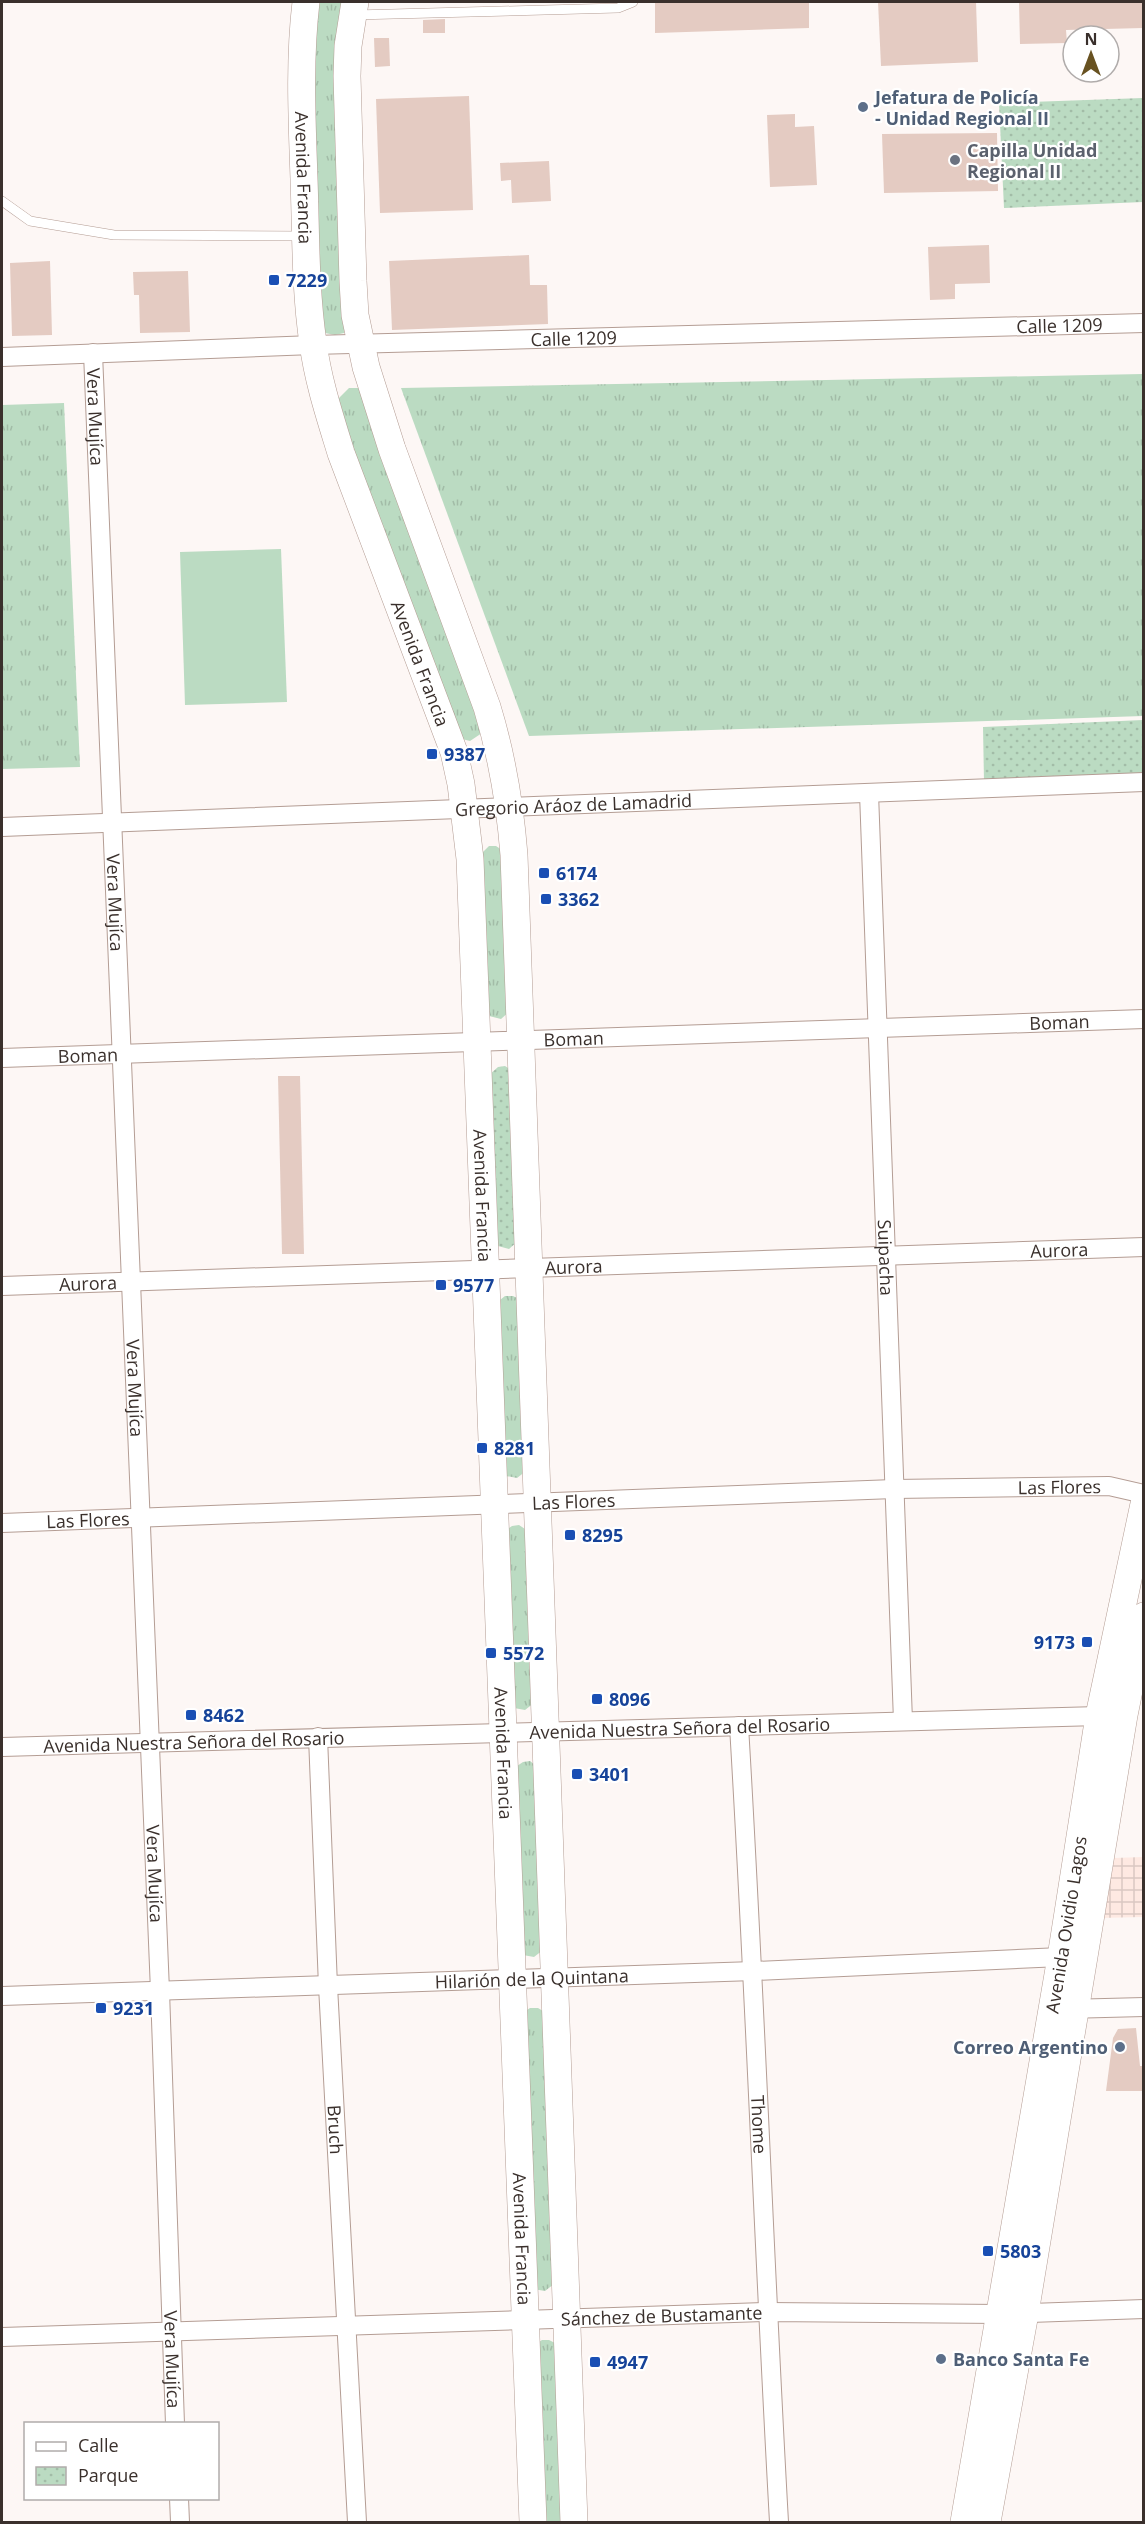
<svg xmlns="http://www.w3.org/2000/svg" width="1145" height="2524" font-family="'Open Sans',sans-serif">
	<style>
		.industrial { fill: url(#industrial-grid) }
		.grass { fill: url(#grass-tufts) }
		.park { fill: url(#park-dots) }
		.pitch { fill: #bbdbc2 }
		.building { fill: #e4cbc2 }
		.lines { fill: none; stroke-linecap: round; stroke-linejoin: round }
		.lane-casing { stroke: #b49d94; stroke-width: 10 }
		.street-casing { stroke: #b49d94; stroke-width: 20 }
		.secondary-casing { stroke: #b49d94; stroke-width: 28 }
		.lane { stroke: #fff; stroke-width: 9 }
		.street { stroke: #fff; stroke-width: 18 }
		.secondary { stroke: #fff; stroke-width: 27 }
		.service-dot { fill: #5c6f8a; stroke: #fff; stroke-width: 2 }
		.worship-dot { fill: #6b7280; stroke: #fff; stroke-width: 2 }
		.transit-dot { fill: #1a4fb4; stroke: #fff; stroke-width: 2 }
		.labels { text-anchor: middle; dominant-baseline: central; stroke-width: 4.5; stroke-linejoin: round; paint-order: stroke }
		.service-label { font-size: 18px; font-weight: bold; fill: #4e5e75; stroke: #fff; text-anchor: start }
		.worship-label { font-size: 18px; font-weight: bold; fill: #5b616d; stroke: #fff; text-anchor: start }
		.street-label { font-size: 18px; fill: #3a302c; stroke: #fff }
		.transit-label { font-size: 18px; font-weight: bold; fill: #164399; stroke: #fff; text-anchor: start }
	</style>
	<defs>
		<pattern id="industrial-grid" width="8" height="8" patternUnits="userSpaceOnUse" patternTransform="scale(1.5)"><rect width="8" height="8" fill="#fee9e2"/><path d="M0 4h8M4 0v8" fill="none" stroke="#dac8c2"/></pattern>
		<pattern id="grass-tufts" width="24" height="20" patternUnits="userSpaceOnUse" patternTransform="scale(1.5)"><rect width="24" height="20" fill="#bbdbc2"/><path d="M3 7l-1-3M5 7V3M7 7l1-3M15 17l-1-3M17 17v-4M19 17l1-3" fill="none" stroke="#a2bca7"/></pattern>
		<pattern id="park-dots" width="8" height="8" patternUnits="userSpaceOnUse" patternTransform="scale(1.5)"><rect width="8" height="8" fill="#bbdbc2"/><path d="M2 2h.1M6 6h.1" fill="none" stroke="#a2bca7" stroke-width="1.8" stroke-linecap="round"/></pattern>
	</defs>
	<rect width="100%" height="100%" fill="#fdf7f5"/>
	<path class="industrial" d="M1143 1857V1917L1099 1918 1114 1858Z"/>
	<g class="grass">
		<path d="M317 2H345L349 326 344 333 335 335 325 333 320 324 312 105Z"/>
		<path d="M1143 374V716L529 736 401 388Z"/>
		<path d="M349 388H358L364 396 482 733 470 741 462 739 355 464 338 399Z"/>
		<path d="M64 403 80 767 2 769V405Z"/>
		<path d="M489 846H496L502 850 510 1011 501 1019 489 1016 486 1011 479 856Z"/>
		<path d="M505 1296H513L519 1299 526 1471 517 1478 506 1476 500 1300Z"/>
		<path d="M519 1525 525 1529 534 1703 525 1710 514 1708 506 1530 512 1526Z"/>
		<path d="M530 1761 535 1765 543 1950 534 1957 523 1955 517 1766 523 1762Z"/>
		<path d="M530 2008H538L543 2011 554 2284 545 2291 533 2289 524 2012Z"/>
		<path d="M542 2340H549L555 2343 566 2522H539L536 2344Z"/>
	</g>
	<g class="park">
		<path d="M1143 98V202L1004 208 999 103Z"/>
		<path d="M1143 720V776L984 781 983 727Z"/>
		<path d="M505 1066 511 1070 518 1241 509 1249 498 1246 495 1241 488 1076 498 1067Z"/>
	</g>
	<path class="pitch" d="M281 549 287 702 185 705 180 552Z"/>
	<g class="building">
		<path d="M655 2H809V28L655 33Z"/>
		<path d="M878 2H976L978 62 881 66Z"/>
		<path d="M1019 2H1143V28L1066 30 1067 43 1020 44Z"/>
		<path d="M445 19V33H423V20Z"/>
		<path d="M374 38H389L390 66 375 67Z"/>
		<path d="M469 96 473 210 380 213 376 99Z"/>
		<path d="M795 114V127L814 126 817 185 770 187 767 115Z"/>
		<path d="M997 133 998 191 884 193 882 134Z"/>
		<path d="M549 161 551 201 512 203 511 180 501 181 500 163Z"/>
		<path d="M989 245 990 283 955 284V299L930 300 928 247Z"/>
		<path d="M529 255 530 285H547L548 324 392 330 389 261Z"/>
		<path d="M50 261 52 335 12 336 10 263Z"/>
		<path d="M188 271 190 332 140 333 139 295H134L133 272Z"/>
		<path d="M278 1076H300L304 1254H282Z"/>
		<path d="M1136 2028 1140 2066H1143V2091H1106L1113 2038 1118 2029Z"/>
	</g>
	<g class="lines">
		<defs>
			<g id="lane">
				<path d="M355 15 618 8 633 2"/>
				<path d="M2 201 30 221 114 235 304 236"/>
			</g>
			<g id="street">
				<path id="s1" d="M93 353 160 1991 175 2424"/>
				<path id="s2" d="M2 357 313 345 1144 323"/>
				<path id="s3" d="M869 793 903 1721"/>
				<path id="s4" d="M2 827 1144 782"/>
				<path id="s5" d="M2 1058 1144 1019"/>
				<path id="s6" d="M2 1286 1144 1247"/>
				<path id="s7" d="M2 1523 894 1489 1109 1486 1144 1494"/>
				<path id="s8" d="M739 1726C755 1991 764 2257 779 2522"/>
				<path id="s9" d="M318 1737 328 1986 357 2522"/>
				<path id="s10" d="M2 1747 1099 1716"/>
				<path id="s11" d="M2 1996 754 1971 1061 1957"/>
				<path d="M1066 2009 1144 2007"/>
				<path id="s12" d="M2 2337 767 2312 1000 2314 1144 2309"/>
				<path d="M179 2498 180 2522"/>
			</g>
			<g id="secondary">
				<path id="s13" d="M306 2C299 60 302 120 304 179 306 234 305 289 313 343 318 381 330 417 341 453L454 752 461 784 470 859 533 2522"/>
				<path d="M355 2 348 46 347 76 353 281 355 315 366 367 392 449 487 707C502 756 510 804 514 855L574 2522"/>
				<path id="s14" d="M964 2522 1061 1957 1099 1716 1144 1504"/>
				<path d="M987 2522 1025 2313 1124 1715 1144 1616"/>
			</g>
		</defs>
		<use href="#lane" class="lane-casing"/>
		<use href="#street" class="street-casing"/>
		<use href="#secondary" class="secondary-casing"/>
		<use href="#lane" class="lane"/>
		<use href="#street" class="street"/>
		<use href="#secondary" class="secondary"/>
	</g>
	<g class="service-dot">
		<circle cx="863" cy="107" r="6"/>
		<circle cx="1120" cy="2047" r="6"/>
		<circle cx="941" cy="2359" r="6"/>
	</g>
	<circle class="worship-dot" cx="955" cy="160" r="6"/>
	<g class="transit-dot">
		<rect x="268" y="274" width="12" height="12" rx="3"/>
		<rect x="426" y="748" width="12" height="12" rx="3"/>
		<rect x="538" y="867" width="12" height="12" rx="3"/>
		<rect x="540" y="893" width="12" height="12" rx="3"/>
		<rect x="435" y="1279" width="12" height="12" rx="3"/>
		<rect x="476" y="1442" width="12" height="12" rx="3"/>
		<rect x="564" y="1529" width="12" height="12" rx="3"/>
		<rect x="1081" y="1636" width="12" height="12" rx="3"/>
		<rect x="485" y="1647" width="12" height="12" rx="3"/>
		<rect x="591" y="1693" width="12" height="12" rx="3"/>
		<rect x="185" y="1709" width="12" height="12" rx="3"/>
		<rect x="571" y="1768" width="12" height="12" rx="3"/>
		<rect x="95" y="2002" width="12" height="12" rx="3"/>
		<rect x="982" y="2245" width="12" height="12" rx="3"/>
		<rect x="589" y="2356" width="12" height="12" rx="3"/>
	</g>
	<g class="labels">
		<g class="service-label">
			<text x="875" y="97">Jefatura de Policía<tspan x="875" dy="21">- Unidad Regional II</tspan></text>
			<text x="1108" y="2047" text-anchor="end">Correo Argentino</text>
			<text x="953" y="2359">Banco Santa Fe</text>
		</g>
		<g class="worship-label">
			<text x="967" y="150">Capilla Unidad<tspan x="967" dy="21">Regional II</tspan></text>
		</g>
		<g class="street-label">
			<text stroke="none"><textPath href="#s13" startOffset="176">Avenida Francia</textPath></text>
			<text stroke="none"><textPath href="#s2" startOffset="1058">Calle 1209</textPath></text>
			<text stroke="none"><textPath href="#s2" startOffset="572">Calle 1209</textPath></text>
			<text stroke="none"><textPath href="#s1" startOffset="64">Vera Mujíca</textPath></text>
			<text stroke="none"><textPath href="#s13" startOffset="680">Avenida Francia</textPath></text>
			<text stroke="none"><textPath href="#s4" startOffset="572">Gregorio Aráoz de Lamadrid</textPath></text>
			<text stroke="none"><textPath href="#s1" startOffset="550">Vera Mujíca</textPath></text>
			<text stroke="none"><textPath href="#s5" startOffset="1058">Boman</textPath></text>
			<text stroke="none"><textPath href="#s5" startOffset="572">Boman</textPath></text>
			<text stroke="none"><textPath href="#s5" startOffset="86">Boman</textPath></text>
			<text stroke="none"><textPath href="#s13" startOffset="1220">Avenida Francia</textPath></text>
			<text stroke="none"><textPath href="#s6" startOffset="1058">Aurora</textPath></text>
			<text stroke="none"><textPath href="#s3" startOffset="465">Suipacha</textPath></text>
			<text stroke="none"><textPath href="#s6" startOffset="572">Aurora</textPath></text>
			<text stroke="none"><textPath href="#s6" startOffset="86">Aurora</textPath></text>
			<text stroke="none"><textPath href="#s1" startOffset="1036">Vera Mujíca</textPath></text>
			<text stroke="none"><textPath href="#s7" startOffset="1058">Las Flores</textPath></text>
			<text stroke="none"><textPath href="#s7" startOffset="572">Las Flores</textPath></text>
			<text stroke="none"><textPath href="#s7" startOffset="86">Las Flores</textPath></text>
			<text stroke="none"><textPath href="#s10" startOffset="678">Avenida Nuestra Señora del Rosario</textPath></text>
			<text stroke="none"><textPath href="#s10" startOffset="192">Avenida Nuestra Señora del Rosario</textPath></text>
			<text stroke="none"><textPath href="#s13" startOffset="1778">Avenida Francia</textPath></text>
			<text stroke="none"><textPath href="#s1" startOffset="1522">Vera Mujíca</textPath></text>
			<text stroke="none"><textPath href="#s14" startOffset="606">Avenida Ovidio Lagos</textPath></text>
			<text stroke="none"><textPath href="#s11" startOffset="530">Hilarión de la Quintana</textPath></text>
			<text stroke="none"><textPath href="#s8" startOffset="399">Thome</textPath></text>
			<text stroke="none"><textPath href="#s9" startOffset="393">Bruch</textPath></text>
			<text stroke="none"><textPath href="#s13" startOffset="2264">Avenida Francia</textPath></text>
			<text stroke="none"><textPath href="#s12" startOffset="660">Sánchez de Bustamante</textPath></text>
			<text stroke="none"><textPath href="#s1" startOffset="2008">Vera Mujíca</textPath></text>
		</g>
		<g class="transit-label">
			<text x="286" y="280">7229</text>
			<text x="444" y="754">9387</text>
			<text x="556" y="873">6174</text>
			<text x="558" y="899">3362</text>
			<text x="453" y="1285">9577</text>
			<text x="494" y="1448">8281</text>
			<text x="582" y="1535">8295</text>
			<text x="1075" y="1642" text-anchor="end">9173</text>
			<text x="503" y="1653">5572</text>
			<text x="609" y="1699">8096</text>
			<text x="203" y="1715">8462</text>
			<text x="589" y="1774">3401</text>
			<text x="113" y="2008">9231</text>
			<text x="1000" y="2251">5803</text>
			<text x="607" y="2362">4947</text>
		</g>
	</g>
	<rect width="1145" height="2524" fill="none" stroke="#3a302c" stroke-width="6"/>
	<rect x="24" y="2422" width="195" height="78" fill="#ffffff" stroke="#b0acab" stroke-width="1.5"/>
	<rect x="36" y="2442" width="30" height="9" fill="#ffffff" stroke="#b0acab" stroke-width="1.5"/>
	<text x="78" y="2452" font-size="18" fill="#3a302c">Calle</text>
	<rect x="36" y="2467" width="30" height="18" fill="url(#park-dots)" stroke="#b0acab" stroke-width="1.5"/>
	<text x="78" y="2482" font-size="18" fill="#3a302c">Parque</text>
	<g transform="translate(1091 54)"><circle r="28" fill="#ffffff" stroke="#b0acab" stroke-width="1.5"/>
	<path d="M0-4.5L10 22L0 15L-10 22Z" fill="#685221"/>
	<text y="-9" font-size="16" font-weight="bold" text-anchor="middle" fill="#3a302c">N</text>
	</g>
</svg>
